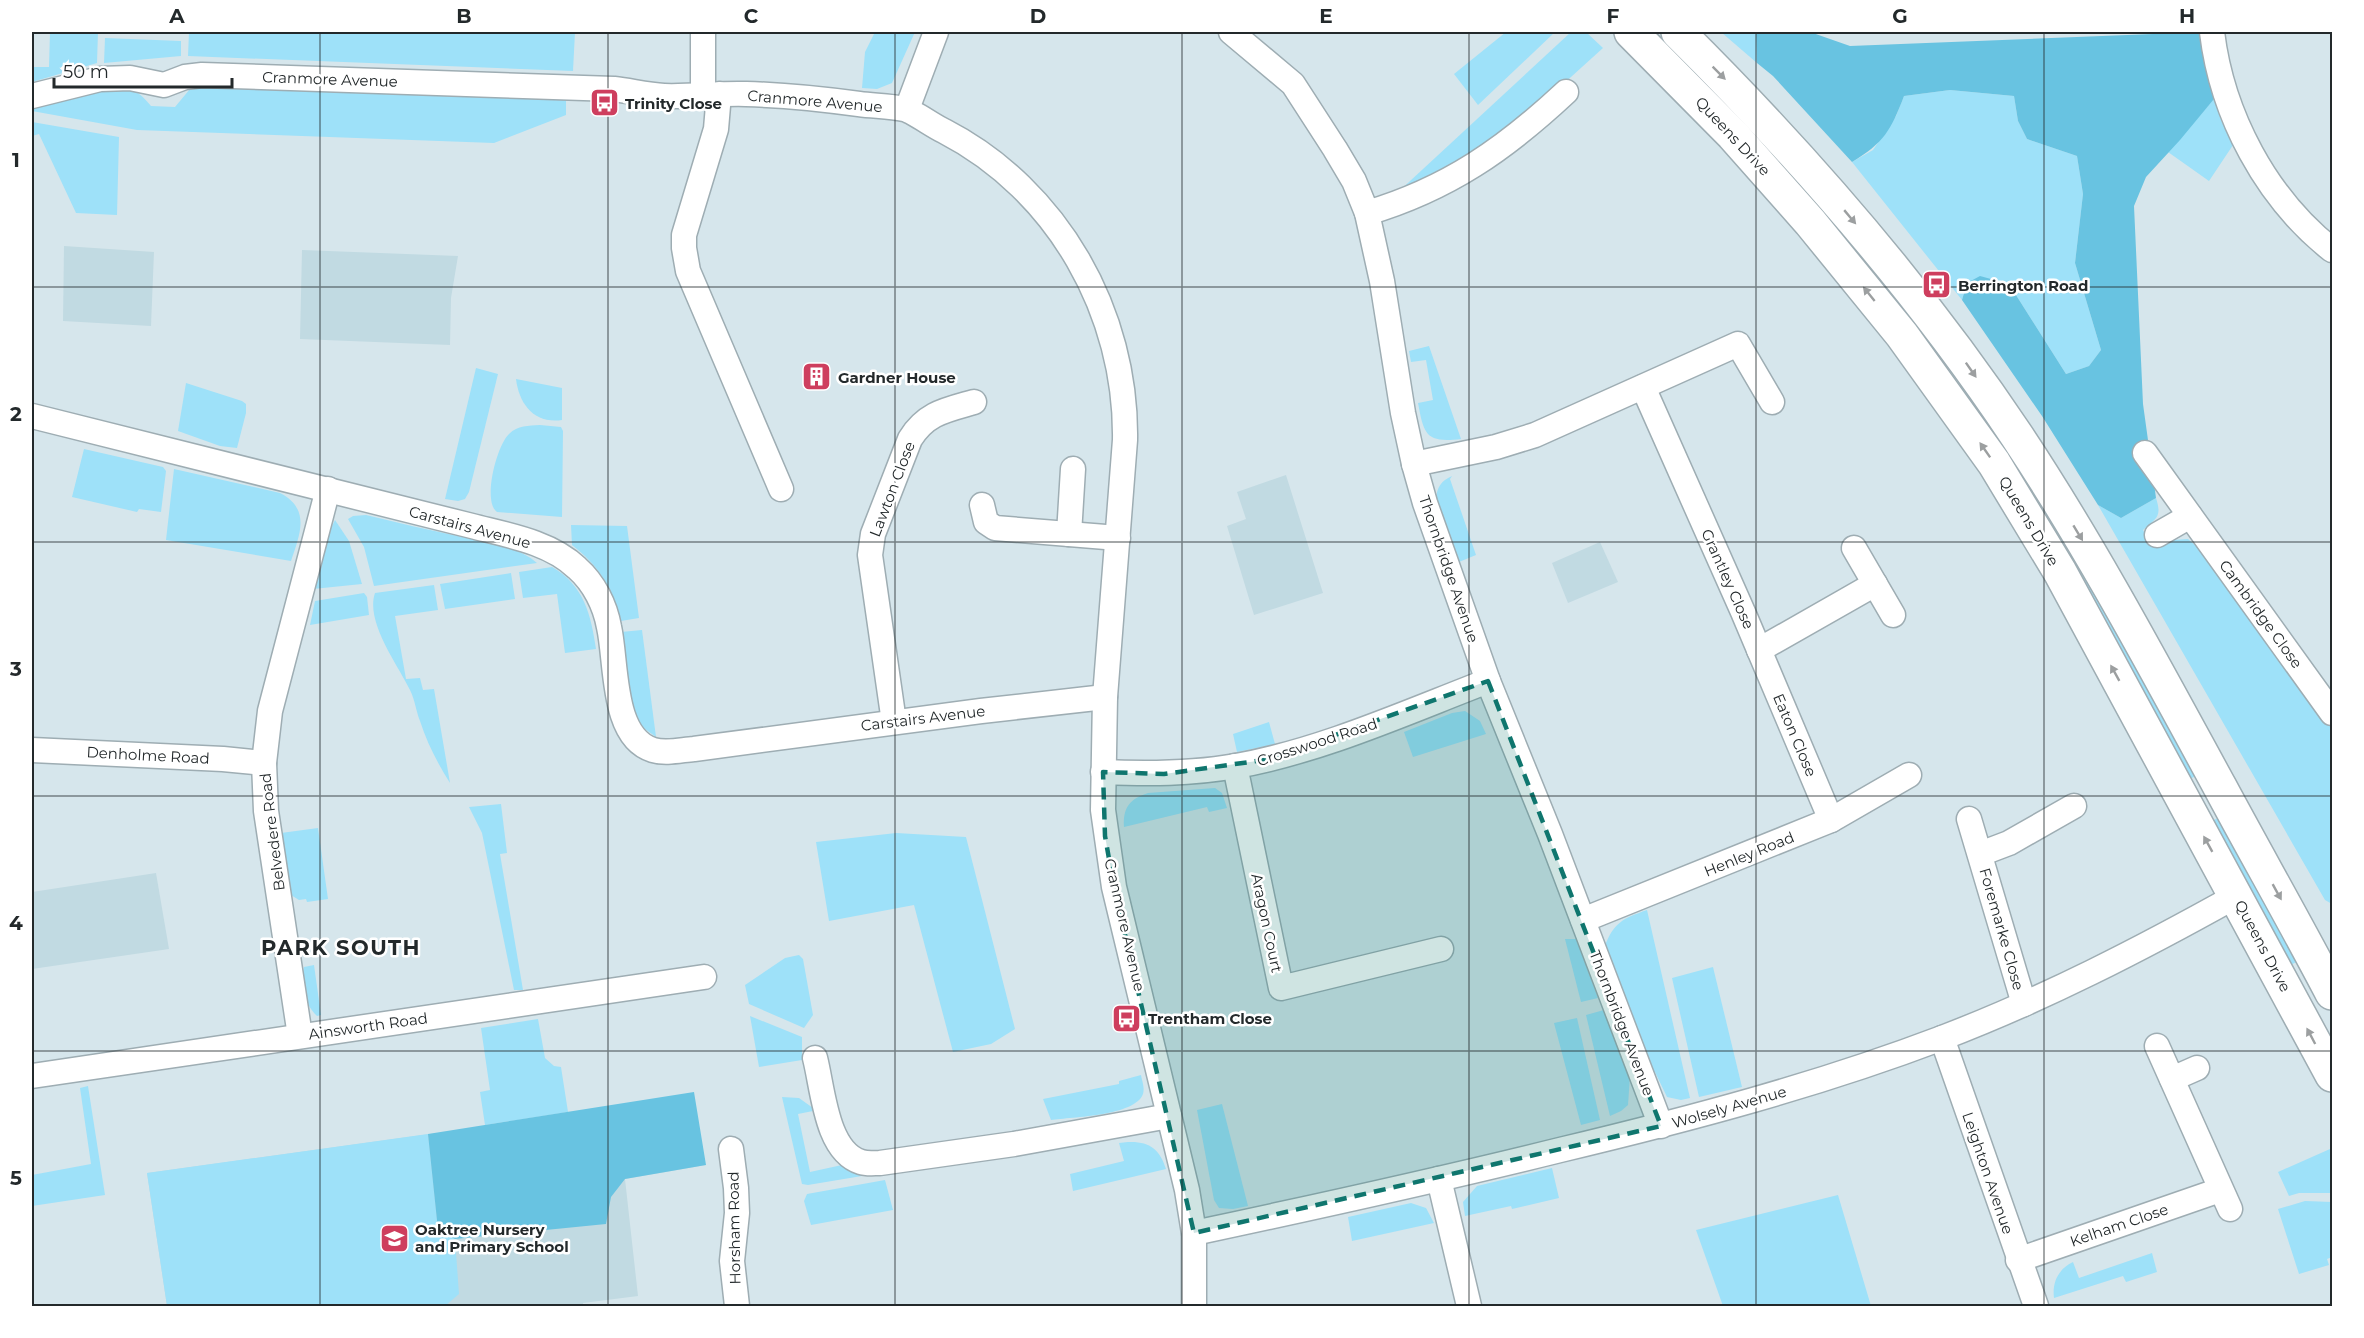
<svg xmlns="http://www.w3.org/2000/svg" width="2364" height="1338" font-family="Montserrat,sans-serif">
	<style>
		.built { fill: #c1dae2 }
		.green { fill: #9ee1f9 }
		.forest { fill: #68c3e1 }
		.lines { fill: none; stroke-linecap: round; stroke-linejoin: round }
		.minor-casing { stroke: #9eadb3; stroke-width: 27 }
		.primary-casing { stroke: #9eadb3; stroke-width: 36 }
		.minor { stroke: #fff; stroke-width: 24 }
		.primary { stroke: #fff; stroke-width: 33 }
		.oneway { fill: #9c9fa0 }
		.marked { fill: #0f766e; fill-opacity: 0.2; stroke: #0f766e; stroke-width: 4.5; stroke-dasharray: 12 8; stroke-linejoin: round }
		.grid { fill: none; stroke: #23292b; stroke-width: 1.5; stroke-opacity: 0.55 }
		.labels { text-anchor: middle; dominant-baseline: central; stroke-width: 5; stroke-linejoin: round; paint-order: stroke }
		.street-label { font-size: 15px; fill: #23292b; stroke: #fff }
		.poi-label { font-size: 15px; font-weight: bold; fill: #23292b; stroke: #fff; text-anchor: start }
		.district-label { font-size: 21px; font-weight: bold; letter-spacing: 1.5px; fill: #23292b; stroke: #fff }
		.neatline { fill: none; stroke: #23292b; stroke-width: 2 }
		.grid-label { font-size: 20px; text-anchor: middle; font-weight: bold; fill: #23292b }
	</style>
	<rect width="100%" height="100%" fill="#d6e6ec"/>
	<g class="built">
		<path d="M64 246 154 252 151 326 63 321Z"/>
		<path d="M302 250 458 256 451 298 450 345 300 339Z"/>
		<path d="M1286 475 1323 593 1254 615 1227 526 1246 519 1237 492Z"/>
		<path d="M1600 542 1618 582 1568 603 1552 563Z"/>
		<path d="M156 873 169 949 32 969V892Z"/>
		<path d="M437 1133 706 1165 625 1179 638 1296 583 1303V1306H167L147 1173Z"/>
	</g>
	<g class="green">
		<path d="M50 32H98L97 63 32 82V67H49Z"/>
		<path d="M189 32H575L573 71 188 56Z"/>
		<path d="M875 32H915L892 83 877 89 862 88 865 52Z"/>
		<path d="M1506 32H1555L1478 105 1454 74Z"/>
		<path d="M1571 32H1586L1603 48 1550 96 1479 152 1396 194Z"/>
		<path d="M1721 32H1756L1757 63Z"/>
		<path d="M105 38 181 41V56L104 63Z"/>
		<path d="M198 86 566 98V115L494 143 137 130 32 111V108C55 100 110 83 133 91 140 93 146 100 151 106L175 107 190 89Z"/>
		<path d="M1950 90 2014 96 2018 121 2027 139 2077 156 2083 194 2075 263 2101 350 2089 366 2066 374 2009 284 1967 283 1962 300 1852 162 1873 150 1896 116 1904 96Z"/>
		<path d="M2214 99 2221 120 2233 145 2209 181 2168 152Z"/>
		<path d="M32 122 119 137 117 215 76 213 39 134 32 136Z"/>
		<path d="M1429 346 1461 439C1426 443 1424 435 1418 403L1433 400 1426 360 1411 362 1409 351Z"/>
		<path d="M476 368 498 374 469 492 465 499 458 501 445 499Z"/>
		<path d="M516 379 562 388V420C534 424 519 404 516 379Z"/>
		<path d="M186 383 242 401 246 404V413L237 448 220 446 178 431Z"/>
		<path d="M1963 385 2067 538 2199 775 2189 779 2124 656 2051 527 1959 390Z"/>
		<path d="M540 425 561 427 563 431 562 517 497 512C482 501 497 445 509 434 518 425 528 426 540 425Z"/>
		<path d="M84 449 163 467 166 471 161 512 139 509 137 512 72 497Z"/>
		<path d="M174 469 280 493C311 509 300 534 291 561L166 540Z"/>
		<path d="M1452 476 1450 479 1476 555 1454 564 1436 499C1437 487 1441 481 1452 476Z"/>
		<path d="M2156 498C2162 517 2157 518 2143 530L2153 547 2173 540 2188 539 2203 552 2229 583 2332 729V904L2325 900 2098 505 2121 518Z"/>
		<path d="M366 515C398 523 430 530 462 537 487 543 518 546 537 563L374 586 364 547 348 519 353 516Z"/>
		<path d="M335 520 349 541 362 584 313 589 330 530Z"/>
		<path d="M571 525 627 526 639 618 621 621C614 589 597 564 572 545Z"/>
		<path d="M552 567C584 585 591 615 596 649L565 653 557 594 523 598 519 572Z"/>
		<path d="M511 573 515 599 445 609 440 584Z"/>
		<path d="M434 585 438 610 395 616 406 679 420 678 423 690 434 689 450 783C438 764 427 743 420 721 416 711 415 700 410 690 398 665 365 622 375 593Z"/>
		<path d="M364 593 367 597 369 615 310 625 315 601Z"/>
		<path d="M642 630 656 737 638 724 631 703 621 632Z"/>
		<path d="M1465 711 1480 721 1486 734 1413 757 1404 732 1452 713Z"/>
		<path d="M1269 722 1275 744 1237 752 1233 734Z"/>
		<path d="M1215 788 1222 793 1227 808 1209 812 1207 807 1124 827C1123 808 1129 799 1148 793Z"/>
		<path d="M501 804 507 853 500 854 523 990H514L482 833 469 807Z"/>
		<path d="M2220 817 2299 961 2290 965 2212 821Z"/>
		<path d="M318 828 328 899 307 902 306 899 299 900 291 895 281 833Z"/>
		<path d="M896 833 966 837 1015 1029 991 1044 953 1052 914 905 829 921 816 842Z"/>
		<path d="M1647 910 1690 1098 1681 1100 1667 1097 1655 1072 1649 1071 1604 948C1614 922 1622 919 1647 910Z"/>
		<path d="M1565 939H1576L1598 998 1581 1002Z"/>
		<path d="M799 955 803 959 813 1015 804 1028 749 1004 745 985 785 958Z"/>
		<path d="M314 965 321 1015 317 1016C303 1003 301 984 304 967Z"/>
		<path d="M1713 967 1742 1087 1699 1097 1672 978Z"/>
		<path d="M1604 1010 1630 1076 1628 1105 1621 1111 1610 1116 1586 1015Z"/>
		<path d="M750 1016 802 1037V1060L759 1067Z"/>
		<path d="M1577 1018 1600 1120 1581 1125 1554 1023Z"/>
		<path d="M538 1019 545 1058 554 1066 561 1067 568 1112 485 1125 480 1092 490 1090 481 1028Z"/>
		<path d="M1141 1075C1142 1081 1145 1088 1143 1094 1135 1116 1072 1117 1051 1120L1043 1099 1119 1084V1081Z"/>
		<path d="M88 1086 105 1195 32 1206V1175L91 1164 80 1088Z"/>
		<path d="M782 1097 799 1098 813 1108V1111L798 1114 810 1172 842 1165 862 1176 808 1185 802 1184Z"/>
		<path d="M1222 1104 1248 1206 1233 1209 1219 1208 1214 1200 1197 1110Z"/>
		<path d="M428 1134 438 1229 455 1239 459 1294 445 1306H167L147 1173Z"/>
		<path d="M1128 1142C1149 1141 1160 1149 1166 1169L1073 1191 1070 1174 1124 1161 1119 1143Z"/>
		<path d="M2330 1149 2332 1153V1193H2299L2289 1196 2278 1172Z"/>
		<path d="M1552 1168 1559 1198 1512 1209 1511 1206 1465 1216 1463 1202 1477 1186Z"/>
		<path d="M885 1180 893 1210 811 1225 804 1201 807 1194Z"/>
		<path d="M1838 1195 1871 1306H1723L1696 1230Z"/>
		<path d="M2305 1201 2332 1202V1257L2327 1259 2329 1265 2299 1274 2278 1209Z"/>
		<path d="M1411 1203 1426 1208 1434 1223 1352 1241 1348 1217Z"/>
		<path d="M2152 1253 2157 1272 2126 1282 2123 1276 2054 1298C2052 1283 2058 1269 2073 1262L2079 1278Z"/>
	</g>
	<g class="forest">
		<path d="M1756 32H1810L1850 46 2204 32 2214 99 2180 140 2146 177 2134 206 2143 404 2156 498 2121 518 2098 505 2042 416 1962 300 1967 283 1980 276 2009 284 2066 374 2089 366 2101 350 2075 263 2083 194 2077 156 2027 139 2018 121 2014 96 1950 90 1904 96C1891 130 1884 143 1852 162L1773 76 1757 63Z"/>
		<path d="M694 1092 706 1165 625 1179 611 1197 606 1224 455 1239 438 1230 428 1134Z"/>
	</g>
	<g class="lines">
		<defs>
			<g id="minor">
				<path d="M1231 32 1293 84 1335 149 1354 181 1367 213 1382 281 1403 413 1414 464 1425 503 1488 681 1550 834 1661 1126"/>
				<path d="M2212 32C2222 115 2266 198 2332 250"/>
				<path d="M703 94V32"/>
				<path d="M719 94 716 129 684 235V248L688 271 781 489"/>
				<path d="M32 96 100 79 130 78 164 85 185 77 202 75 614 89C631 91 647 95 664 96 691 97 719 93 746 94 783 95 822 99 859 104 874 106 890 106 904 109 913 111 933 126 944 131 1058 190 1127 313 1125 440L1105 697 1103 810 1114 887 1187 1190 1194 1233V1306"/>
				<path d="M907 109 936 32"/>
				<path d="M1367 213C1448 189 1505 149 1566 92"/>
				<path d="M1643 387 1743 612 1831 820"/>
				<path d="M32 416 472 526C507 535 550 542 577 568 594 583 605 605 609 627 617 662 611 737 653 750 666 754 681 750 694 749L981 711 1105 697"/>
				<path d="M2145 453 2332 713"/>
				<path d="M1414 464 1496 447 1535 435 1738 344 1772 402"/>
				<path d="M982 505 986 522 995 528 1118 538"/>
				<path d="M1069 534 1073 469"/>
				<path d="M2157 535 2190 516"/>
				<path d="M1854 548 1893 615"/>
				<path d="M1759 650 1875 584"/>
				<path d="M894 722 870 555 873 534 910 439C926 413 946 410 974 402"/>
				<path d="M32 750 223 759 264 763"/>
				<path d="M1235 766 1281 988 1441 949"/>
				<path d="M1103 772C1148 774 1191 774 1236 766 1321 751 1407 712 1488 681"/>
				<path d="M1969 819 2024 1004"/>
				<path d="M1980 854 2009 843 2074 806"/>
				<path d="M1583 920 1831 820 1909 775"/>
				<path d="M300 1036 266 811 264 763 270 711 328 489"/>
				<path d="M1942 1038 2036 1306"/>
				<path d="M2157 1046 2230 1209"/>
				<path d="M815 1058C823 1089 826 1151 861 1162 867 1164 874 1163 880 1163L1014 1144 1169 1116"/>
				<path d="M32 1076 704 977"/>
				<path d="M2172 1079 2197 1068"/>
				<path d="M731 1149 736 1188 737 1213 732 1261 737 1306"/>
				<path d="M1439 1179 1469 1306"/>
				<path d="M1194 1233C1316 1207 1439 1180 1560 1150 1690 1119 1818 1085 1942 1038 2044 999 2141 949 2236 896"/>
				<path d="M2018 1260 2220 1190"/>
			</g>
			<g id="primary">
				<path d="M1631 32 1733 135 1810 222 1902 335 1994 463 2060 572 2332 1075"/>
				<path d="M1678 32C1803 156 1919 289 2017 436 2092 549 2155 668 2220 787 2257 856 2296 924 2332 993"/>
			</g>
		</defs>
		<use href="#minor" class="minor-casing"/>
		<use href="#primary" class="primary-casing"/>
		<use href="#minor" class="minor"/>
		<use href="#primary" class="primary"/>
	</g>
	<defs><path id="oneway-solid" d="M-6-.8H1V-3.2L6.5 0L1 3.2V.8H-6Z" transform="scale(1.5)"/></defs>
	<g class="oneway">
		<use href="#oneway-solid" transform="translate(1719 73) rotate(45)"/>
		<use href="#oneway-solid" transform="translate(1850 217) rotate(50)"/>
		<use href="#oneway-solid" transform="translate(1869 294) rotate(-129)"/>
		<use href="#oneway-solid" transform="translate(1971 370) rotate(55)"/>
		<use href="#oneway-solid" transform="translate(1985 450) rotate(-125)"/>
		<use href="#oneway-solid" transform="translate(2078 533) rotate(59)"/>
		<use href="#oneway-solid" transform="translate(2115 673) rotate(-119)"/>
		<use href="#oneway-solid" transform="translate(2208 844) rotate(-119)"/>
		<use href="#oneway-solid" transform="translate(2277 892) rotate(61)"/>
		<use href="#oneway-solid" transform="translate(2311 1036) rotate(-118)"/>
	</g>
	<path class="marked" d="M1488 681 1661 1126 1194 1233 1114 887 1105 836 1103 772 1164 774 1264 760Z"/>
	<path class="grid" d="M320 32V1306M608 32V1306M895 32V1306M1182 32V1306M1469 32V1306M1756 32V1306M2044 32V1306M32 287H2332M32 542H2332M32 796H2332M32 1051H2332"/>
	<defs>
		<symbol id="bus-square" viewBox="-11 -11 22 22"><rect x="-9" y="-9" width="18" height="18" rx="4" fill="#ce3e5e" stroke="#fff"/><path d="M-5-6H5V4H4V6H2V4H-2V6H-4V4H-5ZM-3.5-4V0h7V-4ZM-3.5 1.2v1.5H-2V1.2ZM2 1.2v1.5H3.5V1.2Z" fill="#fff"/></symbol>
		<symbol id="building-square" viewBox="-11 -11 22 22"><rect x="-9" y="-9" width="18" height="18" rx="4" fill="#ce3e5e" stroke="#fff"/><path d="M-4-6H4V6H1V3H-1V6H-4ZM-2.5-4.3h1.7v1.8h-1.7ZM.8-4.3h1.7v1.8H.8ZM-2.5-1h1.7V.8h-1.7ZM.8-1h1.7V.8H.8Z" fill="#fff"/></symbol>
		<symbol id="school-square" viewBox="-11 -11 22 22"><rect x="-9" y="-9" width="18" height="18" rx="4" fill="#ce3e5e" stroke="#fff"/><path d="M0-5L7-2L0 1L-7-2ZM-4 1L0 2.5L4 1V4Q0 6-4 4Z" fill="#fff"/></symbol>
	</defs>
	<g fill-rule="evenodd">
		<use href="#bus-square" x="588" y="86" width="33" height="33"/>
		<use href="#bus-square" x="1920" y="268" width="33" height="33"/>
		<use href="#building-square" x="800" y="360" width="33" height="33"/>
		<use href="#bus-square" x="1110" y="1002" width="33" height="33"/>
		<use href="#school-square" x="378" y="1222" width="33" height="33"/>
	</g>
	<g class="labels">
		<g class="street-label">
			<text transform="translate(330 79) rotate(2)">Cranmore Avenue</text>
			<text transform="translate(815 101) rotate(5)">Cranmore Avenue</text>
			<text transform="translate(1733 136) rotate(47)">Queens Drive</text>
			<text transform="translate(892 489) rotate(-69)">Lawton Close</text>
			<text transform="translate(2029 521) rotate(59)">Queens Drive</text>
			<text transform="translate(470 527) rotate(15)">Carstairs Avenue</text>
			<text transform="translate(1449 569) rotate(71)">Thornbridge Avenue</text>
			<text transform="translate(1728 579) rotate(66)">Grantley Close</text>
			<text transform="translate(2261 614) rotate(54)">Cambridge Close</text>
			<text transform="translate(923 718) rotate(-7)">Carstairs Avenue</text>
			<text transform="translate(1795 735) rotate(67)">Eaton Close</text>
			<text transform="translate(1317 742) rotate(-18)">Crosswood Road</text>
			<text transform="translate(148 755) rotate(3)">Denholme Road</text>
			<text transform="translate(272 832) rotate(-97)">Belvedere Road</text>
			<text transform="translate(1749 854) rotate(-22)">Henley Road</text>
			<text transform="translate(1267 923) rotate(78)">Aragon Court</text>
			<text transform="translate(1125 925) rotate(77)">Cranmore Avenue</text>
			<text transform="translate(2002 929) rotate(74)">Foremarke Close</text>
			<text transform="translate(2263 946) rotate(62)">Queens Drive</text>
			<text transform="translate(1622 1023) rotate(69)">Thornbridge Avenue</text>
			<text transform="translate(368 1026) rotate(-8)">Ainsworth Road</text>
			<text transform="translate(1729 1107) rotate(-16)">Wolsely Avenue</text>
			<text transform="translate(1988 1173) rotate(71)">Leighton Avenue</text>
			<text transform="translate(2119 1225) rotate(-19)">Kelham Close</text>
			<text transform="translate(734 1228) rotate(-91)">Horsham Road</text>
		</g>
		<g class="poi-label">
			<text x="625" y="103">Trinity Close</text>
			<text x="1958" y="285">Berrington Road</text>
			<text x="838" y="377">Gardner House</text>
			<text x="1148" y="1018">Trentham Close</text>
			<text x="415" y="1229">Oaktree Nursery<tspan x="415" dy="17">and Primary School</tspan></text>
		</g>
		<g class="district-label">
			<text x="341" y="947">PARK SOUTH</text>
		</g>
	</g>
	<rect width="2364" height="1338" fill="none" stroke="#ffffff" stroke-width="66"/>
	<path d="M54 78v9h178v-9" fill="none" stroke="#23292b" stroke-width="3"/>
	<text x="63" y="78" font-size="18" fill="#23292b" stroke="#ffffff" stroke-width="4.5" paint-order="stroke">50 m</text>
	<rect x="33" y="33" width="2298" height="1272" class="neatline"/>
	<g class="grid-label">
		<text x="177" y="23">A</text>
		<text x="464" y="23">B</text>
		<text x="751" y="23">C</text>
		<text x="1038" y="23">D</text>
		<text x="1326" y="23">E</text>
		<text x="1613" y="23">F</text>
		<text x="1900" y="23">G</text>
		<text x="2187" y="23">H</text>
		<text x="16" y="167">1</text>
		<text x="16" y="421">2</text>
		<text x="16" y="676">3</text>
		<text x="16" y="930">4</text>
		<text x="16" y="1185">5</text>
	</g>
</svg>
